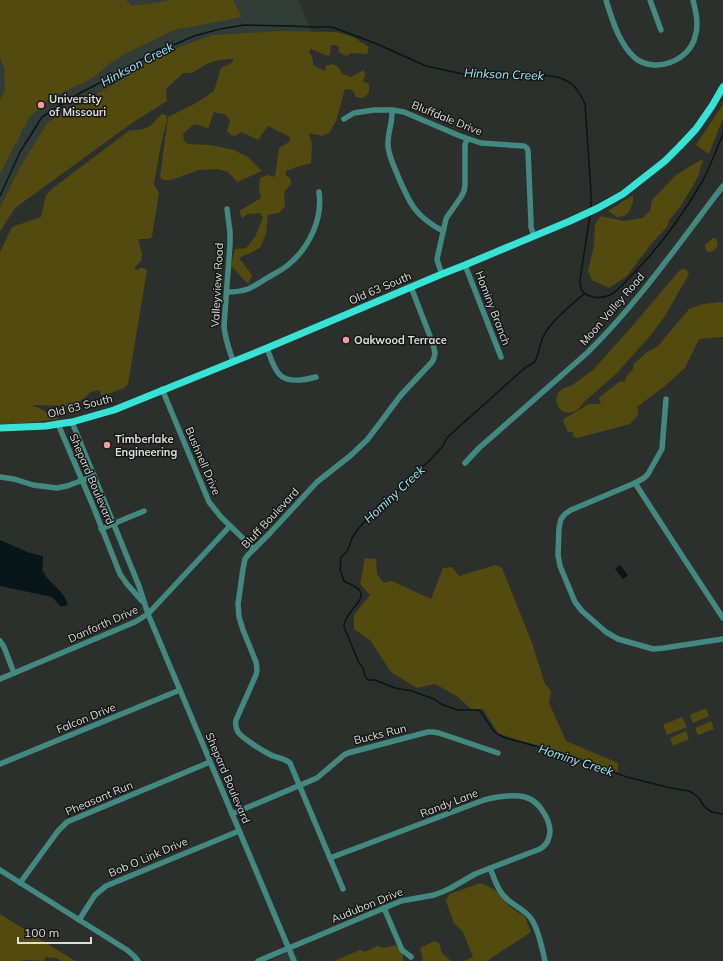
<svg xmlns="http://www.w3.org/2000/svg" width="723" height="961" font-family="Mulish,sans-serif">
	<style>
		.built { fill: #323c36 }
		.green { fill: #524a0f }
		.water { fill: #091619 }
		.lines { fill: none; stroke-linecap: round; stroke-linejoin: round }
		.stream { stroke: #091619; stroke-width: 1.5 }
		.minor { stroke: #438981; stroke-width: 5.5 }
		.major { stroke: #37e3d4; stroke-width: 7 }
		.poi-dot { fill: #f49aa0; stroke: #161716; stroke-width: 1.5 }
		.labels { text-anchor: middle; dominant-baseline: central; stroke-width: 3; stroke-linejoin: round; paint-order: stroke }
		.poi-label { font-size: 11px; font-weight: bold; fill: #dcdedd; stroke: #161716; text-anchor: start }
		.street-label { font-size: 11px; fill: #dcdedd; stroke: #161716 }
		.water-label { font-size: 12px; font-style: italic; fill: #a0eafc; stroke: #161716 }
	</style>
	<rect width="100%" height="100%" fill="#2c302d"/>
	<g class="built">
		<path d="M0 0H298L316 41 219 53 51 124 0 226Z"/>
		<path d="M294 950 299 961H270Z"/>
	</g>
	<g class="green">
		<path d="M0 0H126L132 6 172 0H233L242 17 174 30 123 55 109 64 93 78 48 99 29 118 0 174V100L5 89 4 68 0 57Z"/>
		<path d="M283 31 337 32 353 37 369 47 367 54 352 53 346 56 339 52V47L335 45H331L330 54 328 56 311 49 309 51 313 60V65L325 71 326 66 332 64 337 66 343 74 351 77 360 72 364 70 365 76 363 81 369 84V93L363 98 356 97 352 90 345 89 336 121 330 132 322 136 309 133 312 144 311 163 297 167 286 171V176L290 178 291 184 284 192 285 206 279 213 268 215 266 234 260 248 239 258 252 275 248 284 231 266 235 249 246 248 255 237 263 218 260 213 248 214 242 218 239 211 261 198 259 189 260 178 268 175 275 177 279 148 289 142 290 137 268 126 258 140 241 132 235 136 231 135 227 131 230 121 226 115 214 112 208 129C193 122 194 124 183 134L184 141 188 144 211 145 234 150 248 157 262 171 237 182 228 172 218 169 199 170 171 180H163L160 177 168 117 196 103 214 91 221 68 233 62V59C224 59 215 60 207 64 196 69 197 74 183 73L166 89 167 101 132 123 15 208 1 230 0 231V208L18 171 48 122 121 80 150 61 179 47 213 35Z"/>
		<path d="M723 104V118L709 154 696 145Z"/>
		<path d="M162 114 166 115 167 120 161 144 154 184 159 193 152 237 148 239H138L142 254 141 261 135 267V269L138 270 140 268H143L147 270 128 384 124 388 103 396 101 395 99 390 91 392 83 399 75 404 67 406 35 405 33 407H37L59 419 27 423 0 424V252L12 227 41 217 46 195 53 188 130 130C136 130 145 130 150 126 154 123 157 117 162 114Z"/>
		<path d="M703 159 698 177 680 207 669 220 667 227 651 244 627 276 609 288 592 280 588 271 594 245 595 224 601 216 624 221 642 218 650 211 652 200 675 176 687 168Z"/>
		<path d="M633 195V202L629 212 624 216 617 217 608 211Z"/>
		<path d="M713 238H715C721 245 715 252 708 252L706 251 705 245Z"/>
		<path d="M683 269H685L688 272 689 274 665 316 650 336 617 373 584 402C565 432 540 391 571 386L593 370 628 331 680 270Z"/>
		<path d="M720 302 723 303V337L699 339 685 368 666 385 637 407 638 411V415L630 424 577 438 573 436V432H568L563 421 565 418 589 404H601L599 398 620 381 625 382 626 377 633 369 634 364 647 352 658 346 689 309 703 304Z"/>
		<path d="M365 558 376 559 377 574 384 583 392 581 431 599 443 568 452 567 459 576 496 565 502 568 532 643 545 684 551 691 549 703 566 741 618 763V772L555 750 518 740 498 733 483 709H471L457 696 435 684 417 688 391 672 370 640 354 629V615L370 595 360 584Z"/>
		<path d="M706 708 709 716 693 723 690 715Z"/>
		<path d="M682 717 687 727 667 735 663 725Z"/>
		<path d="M711 721 714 729 698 735 695 728Z"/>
		<path d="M686 731 689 739 673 746 670 738Z"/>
		<path d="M481 883 495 890 509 906 525 917 531 932 487 961H464L473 957 463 932 454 923 446 901 449 894Z"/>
		<path d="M0 914 75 961H62L56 958 45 957V961C38 961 26 959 21 961H0Z"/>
		<path d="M434 941 439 943 442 953 451 961H422L423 959 420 948Z"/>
		<path d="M396 945 403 955V961H334L360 950 365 952 377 946 384 948Z"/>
	</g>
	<g class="water">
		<path d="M0 540 30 553 43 556V564L42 570C44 573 46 576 48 579 56 588 64 592 68 605L61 607 52 597 0 586Z"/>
		<path d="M620 565 628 575 623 579 615 569Z"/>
	</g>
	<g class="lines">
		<g class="stream">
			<path d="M0 196 20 152 42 117 80 93 121 72 157 50 176 44 194 36 220 29 244 25 291 26 311 27H332L377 44 426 66 472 76H551C571 79 577 87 585 104L591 192V208"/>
			<path d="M590 215 580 280C580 290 583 295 593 297 598 298 605 297 610 295 618 291 624 283 631 276 659 248 682 216 702 182 710 167 716 150 723 134"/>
			<path d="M584 294C571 305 550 322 543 337 540 343 538 357 535 361 533 364 530 365 527 366L451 434 446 439 443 446 431 459 399 490 378 505 374 512 366 520 357 530 352 538 349 547 346 553 341 557 340 570 344 581C349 584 357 586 360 591 367 600 343 614 344 627L359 663 363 668 365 676 368 680H375L395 688 412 691 434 699 441 704 454 709 459 710H478L480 711 483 715 493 730 497 734 506 738 560 753 627 777 671 788 689 791 694 794 699 798 704 806 707 809 712 812 723 814"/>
		</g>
		<g class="minor">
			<path d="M606 0C612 19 619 44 635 58 655 74 689 61 695 37 699 25 696 12 693 0"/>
			<path d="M650 0 661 30"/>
			<path d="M392 110C393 122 387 134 388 146 389 157 394 166 398 176 410 204 415 216 443 231"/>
			<path d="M344 119 354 113 374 110H392L404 112 460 136 481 143 524 146 527 148 528 151 531 222V227L534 236"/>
			<path d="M227 209 230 232V244L224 326C225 339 229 349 233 361"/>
			<path d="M465 265 501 357"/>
			<path d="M442 274 439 266 437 259 446 219 447 217 461 197 464 191 465 185V145L467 139"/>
			<path d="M227 292C234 292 242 291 248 289 255 286 261 282 267 278 274 274 282 270 288 265 309 248 323 219 319 192"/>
			<path d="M267 348C270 356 273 367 279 374 287 383 305 380 316 377"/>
			<path d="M162 389 209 502 221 517 254 549"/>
			<path d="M666 399 662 449 648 474 644 478 635 483 677 548 723 618"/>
			<path d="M72 422 139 586 148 614 294 961"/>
			<path d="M58 424 93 506 120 574 127 584 142 601"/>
			<path d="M465 463 479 448 587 353C638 303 679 243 723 186"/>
			<path d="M0 477 14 479 33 485 57 488 67 486 94 476"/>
			<path d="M635 483 571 510 565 514 561 519 559 528 558 555 560 566 575 602 582 611 606 632 618 639 653 649 664 648 723 639"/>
			<path d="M101 529 144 511"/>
			<path d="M0 641 4 647 14 673"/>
			<path d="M0 679 135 622 148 614 230 526"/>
			<path d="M0 764 180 690"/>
			<path d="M232 814 317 778 344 755 348 753 428 732H433L439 733 498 753"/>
			<path d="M490 868C495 880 498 892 508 900 516 907 527 911 532 920 539 931 542 948 545 961"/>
			<path d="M0 870 127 950 134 956 138 961"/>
			<path d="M20 883 58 831 67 822 210 762"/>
			<path d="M343 889 290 763C284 758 276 758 269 754 263 751 242 738 238 732 236 728 235 724 236 720L256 675 257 670 256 662 243 630 239 617 238 604 243 569 245 559 248 555 270 533 317 482 350 456 367 440 380 423 401 395 432 362 434 358 435 353 433 344 411 287"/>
			<path d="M384 908 402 950 411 957"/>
			<path d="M79 920 95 895 106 886 239 831"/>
			<path d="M258 961 401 901 434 895 442 892 451 888 475 874 540 849C543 847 547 844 548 840 555 825 540 801 525 797 513 794 496 797 484 800L330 858"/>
		</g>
		<path class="major" d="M0 428 46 426 58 424 72 422 114 410 267 348 442 274 465 265 570 221 598 208 623 194 665 161 680 146 696 129 712 106 723 87"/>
	</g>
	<g class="poi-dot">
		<circle cx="41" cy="105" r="4"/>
		<circle cx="346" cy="340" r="4"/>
		<circle cx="107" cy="445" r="4"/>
	</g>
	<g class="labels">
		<g class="poi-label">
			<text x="49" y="99">University<tspan x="49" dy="13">of Missouri</tspan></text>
			<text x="354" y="340">Oakwood Terrace</text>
			<text x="115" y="439">Timberlake<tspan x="115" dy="13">Engineering</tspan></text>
		</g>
		<g class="street-label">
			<text transform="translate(447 118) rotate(22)">Bluffdale Drive</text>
			<text transform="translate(217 285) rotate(-87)">Valleyview Road</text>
			<text transform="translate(380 288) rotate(-23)">Old 63 South</text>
			<text transform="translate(493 308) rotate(69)">Hominy Branch</text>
			<text transform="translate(612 309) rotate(-49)">Moon Valley Road</text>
			<text transform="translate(80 406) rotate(-14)">Old 63 South</text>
			<text transform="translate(203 461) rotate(67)">Bushnell Drive</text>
			<text transform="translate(92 479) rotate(67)">Shepard Boulevard</text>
			<text transform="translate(270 518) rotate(-47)">Bluff Boulevard</text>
			<text transform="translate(103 624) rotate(-24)">Danforth Drive</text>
			<text transform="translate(86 718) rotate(-22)">Falcon Drive</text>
			<text transform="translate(380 734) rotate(-14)">Bucks Run</text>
			<text transform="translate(228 778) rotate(67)">Shepard Boulevard</text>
			<text transform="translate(99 798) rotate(-23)">Pheasant Run</text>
			<text transform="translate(449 803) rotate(-21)">Randy Lane</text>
			<text transform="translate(148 857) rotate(-23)">Bob O Link Drive</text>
			<text transform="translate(367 905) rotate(-22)">Audubon Drive</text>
		</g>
		<g class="water-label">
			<text transform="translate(137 64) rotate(-28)">Hinkson Creek</text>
			<text transform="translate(504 74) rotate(2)">Hinkson Creek</text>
			<text transform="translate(394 494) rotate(-43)">Hominy Creek</text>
			<text transform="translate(576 760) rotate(18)">Hominy Creek</text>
		</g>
	</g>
	<path d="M18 937v6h73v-6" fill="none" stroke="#dcdedd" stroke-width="2"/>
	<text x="24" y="937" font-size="12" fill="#dcdedd" stroke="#161716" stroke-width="3" paint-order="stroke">100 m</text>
</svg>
